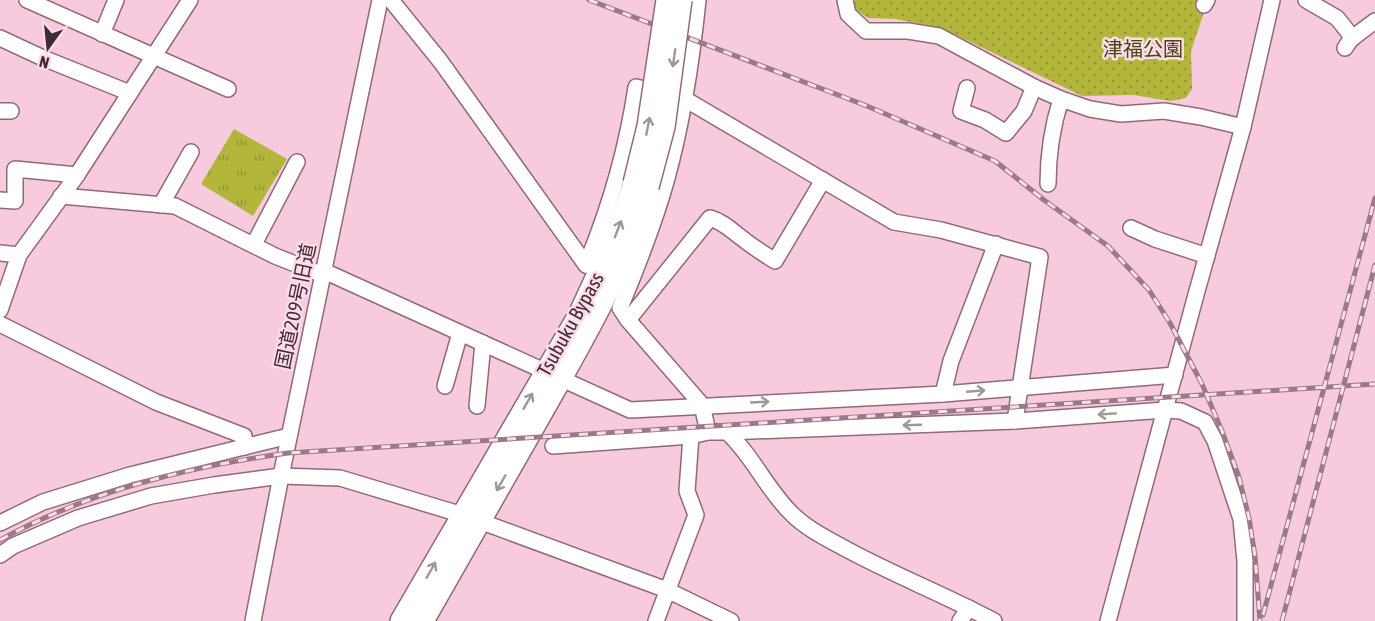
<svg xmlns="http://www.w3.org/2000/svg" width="1375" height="621" font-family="'Asap Condensed','Noto Sans JP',sans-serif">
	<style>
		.grass { fill: url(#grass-tufts) }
		.park { fill: url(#park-dots) }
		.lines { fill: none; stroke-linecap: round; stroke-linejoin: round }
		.minor-casing { stroke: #91697a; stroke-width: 18 }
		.highway-casing { stroke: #91697a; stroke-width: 24 }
		.minor { stroke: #fff; stroke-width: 15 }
		.highway { stroke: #fff; stroke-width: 21 }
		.rail-casing { stroke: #9a7a88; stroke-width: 5 }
		.rail { stroke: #ffdae9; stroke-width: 3; stroke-dasharray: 9; stroke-linecap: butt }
		.highway-bridge-casing { stroke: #91697a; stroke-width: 24; stroke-linecap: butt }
		.highway-bridge { stroke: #fff; stroke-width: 21 }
		.oneway { stroke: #9f969a }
		.labels { text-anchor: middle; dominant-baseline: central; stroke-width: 5; stroke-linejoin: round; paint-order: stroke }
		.park-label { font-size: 20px; fill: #46480e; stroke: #ffdae9 }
		.street-label { font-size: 20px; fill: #3f2d35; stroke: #ffdae9 }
	</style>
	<defs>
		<pattern id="grass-tufts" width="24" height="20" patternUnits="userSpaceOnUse" patternTransform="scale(1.5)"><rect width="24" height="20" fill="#b2b73c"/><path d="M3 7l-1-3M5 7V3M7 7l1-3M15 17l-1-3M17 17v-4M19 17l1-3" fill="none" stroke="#929533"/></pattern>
		<pattern id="park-dots" width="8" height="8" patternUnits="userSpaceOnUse" patternTransform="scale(1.5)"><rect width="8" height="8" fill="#b2b73c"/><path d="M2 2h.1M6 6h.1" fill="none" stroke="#929533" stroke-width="1.8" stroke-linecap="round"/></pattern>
	</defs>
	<rect width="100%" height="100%" fill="#f8cadd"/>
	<path class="grass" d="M234 129 287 159 253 216 201 184Z"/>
	<path class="park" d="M855 0H1208L1191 51 1192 89 1186 98 1171 101 1133 95 1082 96 946 30 927 25 895 19 868 18 855 9Z"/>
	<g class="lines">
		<defs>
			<g id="minor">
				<path d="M27 0 228 89"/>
				<path d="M391 0 441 62 586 265"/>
				<path d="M698 0C692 59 683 120 667 178 655 222 638 265 620 308L628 320 702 405 708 432"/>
				<path d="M845 0 848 14 866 31H908L939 36 1034 87 1061 99 1090 109 1121 114 1164 111 1201 117 1243 127"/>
				<path d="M1306 0 1337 18 1353 38"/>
				<path d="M1204 5 1207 0"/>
				<path d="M102 34 116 0"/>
				<path d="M0 38 43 58 130 93"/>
				<path d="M1345 48 1351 39 1375 21"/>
				<path d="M967 88 961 111 985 120 1006 133 1024 111 1034 87"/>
				<path d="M0 111H11"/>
				<path d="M1048 184C1048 154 1052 127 1061 99"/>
				<path d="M61 196 175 206 275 256 318 273 324 271 630 410 943 394 1175 375"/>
				<path d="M0 200 15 201V169L77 175"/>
				<path d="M161 205 191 152"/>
				<path d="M1131 228 1155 239 1207 256"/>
				<path d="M254 244 297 162"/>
				<path d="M0 253 19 255"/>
				<path d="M586 265C610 207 627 148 636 87L683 98 894 222 941 230 1040 257 1015 421"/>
				<path d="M0 310 19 255 77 175 190 0"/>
				<path d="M628 320 710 218C724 222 732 231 743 239 753 247 764 254 775 261L823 180"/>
				<path d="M0 324 156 402 244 436 245 447"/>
				<path d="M445 386 460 333"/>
				<path d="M943 394 951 361 996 244"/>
				<path d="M477 406 483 343"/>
				<path d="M727 432 1015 421 1165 410 1181 411 1205 422 1215 441 1241 519 1245 561V621"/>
				<path d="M553 446 691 436"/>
				<path d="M0 523 43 502 130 475 289 436"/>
				<path d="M0 555 13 546 78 518 151 496 214 485 281 476 340 478 463 515 667 590 731 621"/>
				<path d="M253 621 281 476 380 0"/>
				<path d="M656 621 696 515 687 491 691 436 708 432H727C753 456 767 490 792 514 807 529 828 539 846 549 894 575 945 595 994 621"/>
				<path d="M960 621 969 608"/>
				<path d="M1108 621 1197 291 1243 127 1272 0"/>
			</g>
			<g id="highway">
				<path d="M401 621 579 315 619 228 634 183"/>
				<path d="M423 621C462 552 501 483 541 414 582 341 626 268 648 187"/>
			</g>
		</defs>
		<use href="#minor" class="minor-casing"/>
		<use href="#highway" class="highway-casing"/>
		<use href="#minor" class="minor"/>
		<use href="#highway" class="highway"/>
		<defs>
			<g id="rail">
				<path d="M589 0 867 106 995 161 1044 200 1108 246 1149 290 1170 323 1202 384 1222 431 1239 477 1249 518 1255 556 1260 621"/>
				<path d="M0 540C89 491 187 467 288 453L1375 384"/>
				<path d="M1263 615 1375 198"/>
				<path d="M1282 621 1375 265"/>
			</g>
		</defs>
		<use href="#rail" class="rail-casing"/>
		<use href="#rail" class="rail"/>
		<defs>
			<g id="highway-bridge">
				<path d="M634 183 648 126 667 0"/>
				<path d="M648 187 664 127 681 0"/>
			</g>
		</defs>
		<use href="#highway-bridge" class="highway-bridge-casing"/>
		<use href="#highway-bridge" class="highway-bridge"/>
	</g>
	<defs><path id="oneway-shaft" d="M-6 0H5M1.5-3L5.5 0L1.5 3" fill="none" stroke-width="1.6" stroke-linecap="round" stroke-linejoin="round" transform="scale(1.5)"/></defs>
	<g class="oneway">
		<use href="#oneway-shaft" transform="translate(674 58) rotate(98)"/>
		<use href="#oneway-shaft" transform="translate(648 126) rotate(-79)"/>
		<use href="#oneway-shaft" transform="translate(618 229) rotate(-69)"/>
		<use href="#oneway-shaft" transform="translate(976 391) rotate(-5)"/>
		<use href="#oneway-shaft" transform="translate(528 401) rotate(-60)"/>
		<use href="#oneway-shaft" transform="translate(760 402) rotate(-3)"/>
		<use href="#oneway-shaft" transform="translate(1107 414) rotate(176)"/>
		<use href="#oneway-shaft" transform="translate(912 425) rotate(178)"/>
		<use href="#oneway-shaft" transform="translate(501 483) rotate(120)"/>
		<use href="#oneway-shaft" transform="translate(431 570) rotate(-60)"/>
	</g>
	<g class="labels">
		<g class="park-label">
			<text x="1143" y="48">津福公園</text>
		</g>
		<g class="street-label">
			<text transform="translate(295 306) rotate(-78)">国道209号旧道</text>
			<text transform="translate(570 324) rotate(-61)">Tsubuku Bypass</text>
		</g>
	</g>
	<g transform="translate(48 48) rotate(195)" stroke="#ffdae9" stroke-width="4.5" paint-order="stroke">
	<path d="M0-4.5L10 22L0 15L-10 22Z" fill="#3f2d35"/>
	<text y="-9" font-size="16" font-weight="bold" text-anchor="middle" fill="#3f2d35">N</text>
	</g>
</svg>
